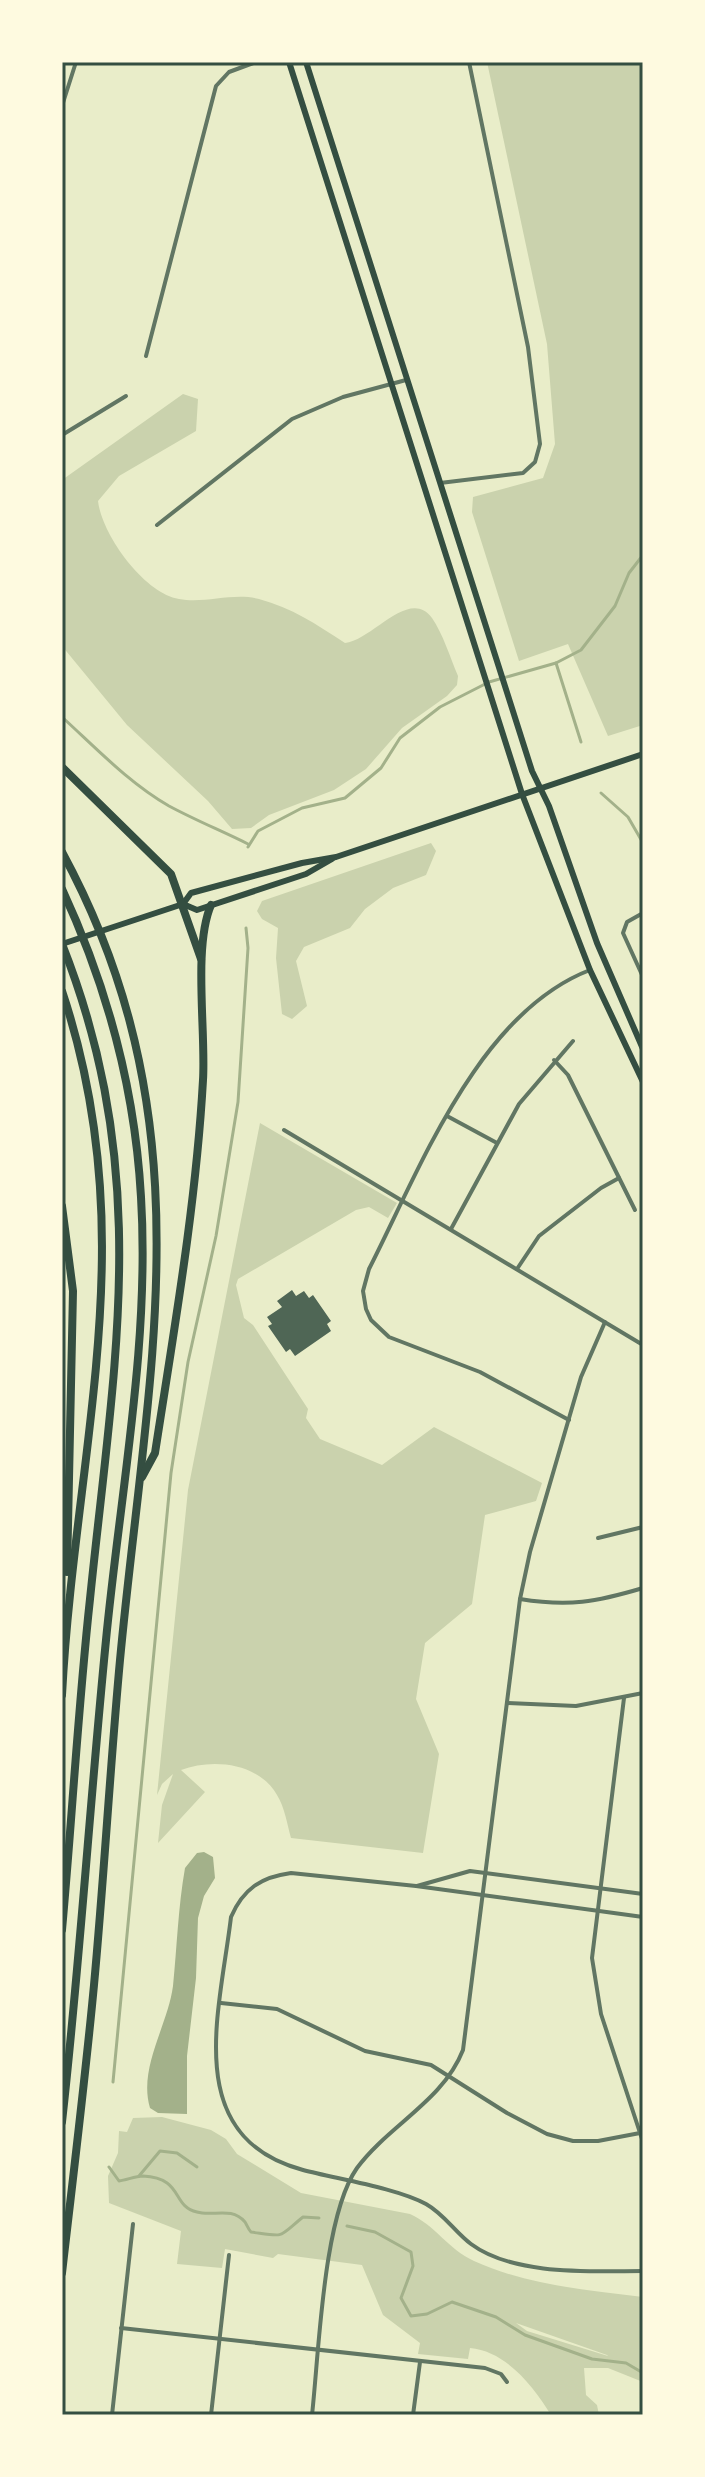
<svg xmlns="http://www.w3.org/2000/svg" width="705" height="2477" font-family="'Golos Text',sans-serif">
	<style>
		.green { fill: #cad2ad; fill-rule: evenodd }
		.water { fill: #a3b18a }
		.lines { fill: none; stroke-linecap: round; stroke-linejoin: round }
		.stream { stroke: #a3b18a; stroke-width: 3 }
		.building { fill: #4f6655 }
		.minor { stroke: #617663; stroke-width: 4 }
		.secondary { stroke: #344e41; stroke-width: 6 }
		.motorway { stroke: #344e41; stroke-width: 8 }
		.neatline { fill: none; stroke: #344e41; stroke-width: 3 }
	</style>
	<rect width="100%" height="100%" fill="#e9edc9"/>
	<g class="green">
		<path d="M487 62H643V725L608 736 568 644 519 661 472 512 473 497 543 478 555 444 547 344Z"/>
		<path d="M183 394 198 399 196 431 119 476 98 501C102 535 144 593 179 599 205 604 233 592 259 599 292 608 316 624 345 643 373 640 409 587 432 618 443 634 450 657 458 676L457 685 447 696 402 728 366 769 334 790 269 815 251 828 232 829 208 801 127 725 62 646V480Z"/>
		<path d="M431 843 436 851 426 875 393 888 365 909 350 928 304 947 296 961 307 1006 292 1019 282 1014 276 958 278 928 262 919 257 911 262 901Z"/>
		<path d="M260 1123 397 1203 388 1218 369 1207 356 1210 238 1279 236 1285 244 1318 253 1325 308 1409 306 1418 320 1439 382 1465 434 1427 542 1483 536 1501 485 1515 472 1604 425 1643 416 1699 439 1754 423 1853 291 1838C287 1824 285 1808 277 1795 259 1763 213 1758 181 1770L205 1792 158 1843 162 1805 173 1774 162 1784 157 1795 188 1490Z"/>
		<path d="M162 2117 211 2130 226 2139 237 2154 301 2193 410 2214C435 2225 448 2249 474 2261 527 2285 586 2290 643 2297V2382L608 2368H584L586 2395 597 2405 599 2415H551C534 2387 506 2351 470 2348L468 2359 418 2354 420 2343 383 2315 362 2265 278 2254 273 2258 225 2249 222 2268 177 2264 181 2231 109 2203 108 2176 118 2153 119 2131 127 2132 133 2118ZM516 2323 607 2355 608 2356 527 2331Z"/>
	</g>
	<path class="water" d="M204 1852 213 1857 215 1878 204 1896 198 1918 196 1978 187 2056V2114L158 2113 150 2108C138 2068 168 2025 173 1986 177 1947 178 1908 185 1868L197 1853Z"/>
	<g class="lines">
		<g class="stream">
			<path d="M556 663 581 742"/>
			<path d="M62 717C96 748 129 783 169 806 195 820 222 831 248 844"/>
			<path d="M601 793 628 817 643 843"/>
			<path d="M248 847 258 831 302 808 345 798 381 768 400 738 440 707 489 682 556 663 581 650 615 606 629 573 643 555"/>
			<path d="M113 2082 171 1473 188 1362 216 1236 238 1102 248 948 246 928"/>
			<path d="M109 2167 119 2181C127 2180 135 2176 143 2176 184 2178 171 2206 197 2212 213 2217 231 2206 245 2222 247 2225 248 2229 251 2232 287 2237 277 2238 303 2217L319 2218"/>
			<path d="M139 2176 160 2151 177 2153 197 2167"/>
			<path d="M347 2226 375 2232 411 2252 413 2266 401 2298 411 2316 427 2314 452 2302 496 2317 525 2335 592 2359 626 2363 643 2373"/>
		</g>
	</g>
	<path class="building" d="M292 1290 296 1296 304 1291 309 1298 313 1295 331 1321 327 1324 331 1331 295 1356 290 1349 286 1352 268 1326 272 1324 267 1317 282 1307 277 1301Z"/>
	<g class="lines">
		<g class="minor">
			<path d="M62 106 76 62"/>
			<path d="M146 356 216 86 229 72 256 62"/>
			<path d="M62 435 126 396"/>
			<path d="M440 483 523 473 535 462 540 444 528 347 469 62"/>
			<path d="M157 525 292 419 343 397 406 380"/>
			<path d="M643 913 627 922 623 933 643 977"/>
			<path d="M554 1060 568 1075 635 1210"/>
			<path d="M447 1116 497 1143"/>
			<path d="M284 1130 643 1345"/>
			<path d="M451 1229 519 1104 573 1041"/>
			<path d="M517 1269 539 1236 601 1188 619 1178"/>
			<path d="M569 1420 480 1372 389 1337 371 1320 366 1309 363 1291 369 1269C420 1169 478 1013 590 970"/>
			<path d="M598 1538 643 1527"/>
			<path d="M520 1599C569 1607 596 1602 643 1588"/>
			<path d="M624 1698 592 1958 601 2014 643 2142"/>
			<path d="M507 1703 576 1706 643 1693"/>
			<path d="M417 1886 470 1871 643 1894"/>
			<path d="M643 1917 416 1886 291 1873C261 1877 243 1889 231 1917 220 2011 180 2137 303 2170 337 2179 397 2188 426 2204 444 2214 455 2232 471 2244 514 2276 592 2271 643 2271"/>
			<path d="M221 2003 277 2009 365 2051 431 2065 507 2113 547 2134 573 2141H598L640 2133"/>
			<path d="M121 2328 485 2368 501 2374 507 2382"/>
			<path d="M112 2415 133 2224"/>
			<path d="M211 2415 229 2255"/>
			<path d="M312 2415C319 2353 323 2216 357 2168 389 2125 443 2101 463 2050L520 1599 530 1552 581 1377 605 1322"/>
			<path d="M413 2415 420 2362"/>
		</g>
		<g class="secondary">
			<path d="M289 62 522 794 590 970 643 1082"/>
			<path d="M306 62 532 771 549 806 597 943 643 1049"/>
			<path d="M183 904 191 893 302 863 336 857 643 754"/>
			<path d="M183 904 197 910 306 874 332 859"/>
			<path d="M62 944 183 904"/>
		</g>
		<g class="motorway">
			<path d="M62 767 171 874 201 959"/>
			<path d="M62 852C210 1125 147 1371 120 1660 110 1769 104 1877 94 1985 85 2081 73 2177 62 2273"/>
			<path d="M62 889C107 986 135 1089 141 1197 150 1344 120 1494 106 1640 90 1801 80 1961 62 2122"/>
			<path d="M62 944C153 1174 114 1363 90 1599 78 1709 72 1819 62 1930"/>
			<path d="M62 991C145 1239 75 1446 62 1695"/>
			<path d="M62 1206 73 1291 67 1572"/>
			<path d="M142 1477 155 1453C174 1330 196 1205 203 1080 206 1031 193 947 211 905"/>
		</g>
	</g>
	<rect width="705" height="2477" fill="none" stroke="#fefae0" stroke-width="128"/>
	<rect x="64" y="64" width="577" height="2349" class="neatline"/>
</svg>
